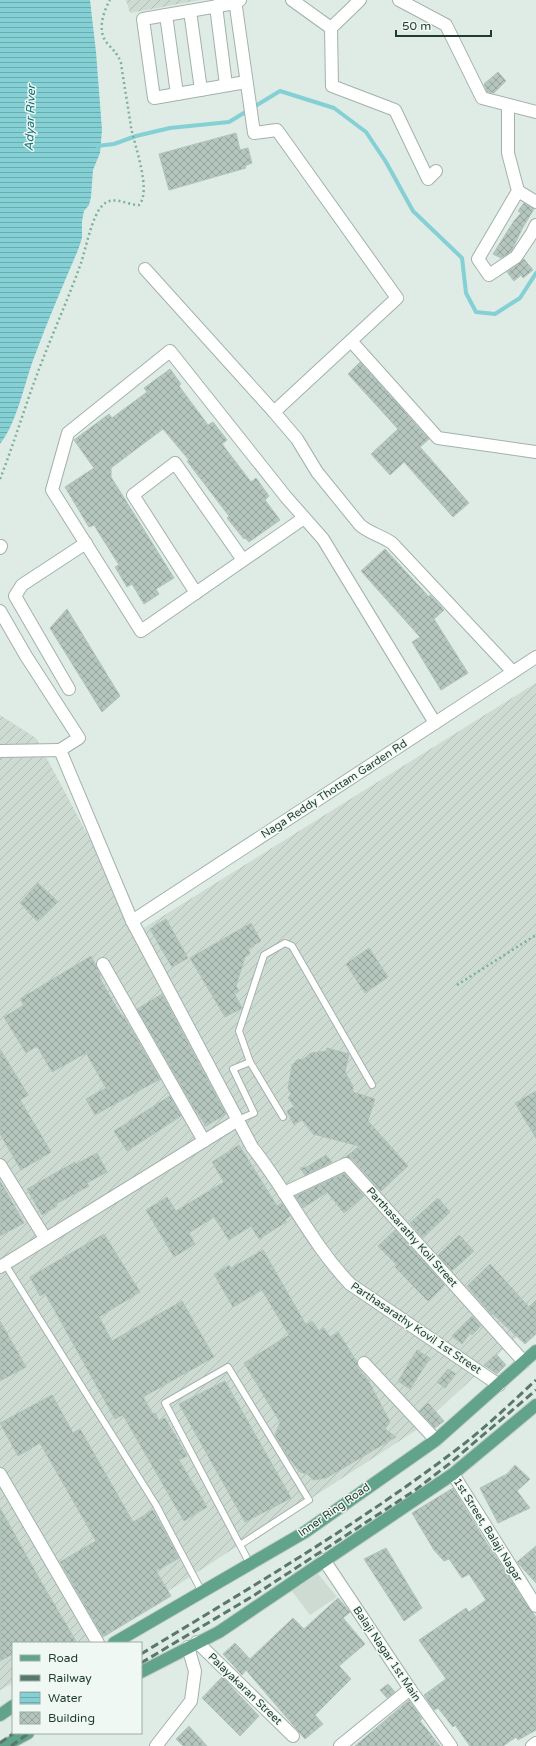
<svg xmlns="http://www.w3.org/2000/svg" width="536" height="1746" font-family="'Varela Round',sans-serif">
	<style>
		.built { fill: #cddbd3 }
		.industrial { fill: url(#industrial-furrows) }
		.water { fill: url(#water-rules) }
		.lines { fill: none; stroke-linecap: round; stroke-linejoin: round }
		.stream { stroke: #84d0d4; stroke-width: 4 }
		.building { fill: url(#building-cross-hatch); stroke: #b1c5bb }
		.lane-casing { stroke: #a2b3ab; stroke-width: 8 }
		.street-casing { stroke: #a2b3ab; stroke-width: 14 }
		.primary-casing { stroke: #c0c8c5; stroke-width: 14 }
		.path { stroke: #7eb19b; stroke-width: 2.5; stroke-dasharray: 2 3; stroke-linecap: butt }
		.lane { stroke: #fff; stroke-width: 6 }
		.street { stroke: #fff; stroke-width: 12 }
		.primary { stroke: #61a38b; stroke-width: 12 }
		.rail { stroke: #59786d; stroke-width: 3; stroke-dasharray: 8 4; stroke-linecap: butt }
		.labels { text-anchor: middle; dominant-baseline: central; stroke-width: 3; stroke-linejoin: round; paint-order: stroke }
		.street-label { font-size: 11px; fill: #1f3c31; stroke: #f0f8f3 }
		.water-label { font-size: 12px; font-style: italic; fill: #17747b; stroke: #f0f8f3 }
	</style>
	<defs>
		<pattern id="industrial-furrows" width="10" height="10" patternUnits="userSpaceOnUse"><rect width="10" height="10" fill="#cddbd3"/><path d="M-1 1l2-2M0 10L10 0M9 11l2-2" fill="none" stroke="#b0bdb6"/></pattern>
		<pattern id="water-rules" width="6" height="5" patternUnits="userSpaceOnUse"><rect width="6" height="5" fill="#84d0d4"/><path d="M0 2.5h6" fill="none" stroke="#6baaad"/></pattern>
		<pattern id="building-cross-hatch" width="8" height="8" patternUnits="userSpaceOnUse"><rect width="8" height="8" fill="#b4c6bd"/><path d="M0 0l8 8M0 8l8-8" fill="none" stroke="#92a29a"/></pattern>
	</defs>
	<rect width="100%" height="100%" fill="#dfebe5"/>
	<path class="built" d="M318 1574 337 1597 310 1615 292 1591Z"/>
	<g class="industrial">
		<path d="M126 0H200L130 13Z"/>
		<path d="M536 683V1319L418 1429 108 1630 84 1643H13V1683L0 1690V715L36 738 139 931Z"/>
	</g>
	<path class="water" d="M0 0H90L96 52 102 130 100 153 93 170 91 197 89 205 84 211 82 221V238L78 250C63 285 48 320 35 355 24 383 18 421 0 444Z"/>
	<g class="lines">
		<path class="stream" d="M97 146 114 144 136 136 170 128 229 122 280 91 334 108 366 132 386 162 413 211 462 258 466 293 476 312 495 314 520 298 536 273"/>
	</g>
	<g class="building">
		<path d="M498 72 506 81 494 93 487 92 484 84Z"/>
		<path d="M236 133 240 150 248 148 252 163 245 166 246 168 169 190 159 154Z"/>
		<path d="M524 203 534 209 523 227 511 252 501 258 493 254 514 221 521 213 518 211Z"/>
		<path d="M524 259 533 270 523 278 521 275 514 281 507 272Z"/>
		<path d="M360 362 429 439 420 447 469 503 453 517 404 462 390 475 371 454 398 429 348 374Z"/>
		<path d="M170 369 181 384 179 386 208 425 213 422 227 440 222 444 251 482 256 478 269 496 265 500 280 520 249 542 245 538 244 539 227 518 229 516 187 461 189 460 163 429 111 468V477L174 578 156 589 159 594 144 604 132 584 127 587 115 567 119 565 94 525 89 527 65 487 94 468 74 440 109 414 112 418 147 392 144 388Z"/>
		<path d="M385 549 429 597 430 595 444 610 434 619 468 673 441 690 412 642 420 637 361 571Z"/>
		<path d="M67 609 120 696 102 712 50 628Z"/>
		<path d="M38 883 58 902 37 921 20 903Z"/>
		<path d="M166 919 188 958 172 967 150 929Z"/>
		<path d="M251 923 261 941 248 949 250 954 245 957 236 986 239 991 234 993 242 1008 225 1017 190 958Z"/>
		<path d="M369 948 388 977 365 993 346 964Z"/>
		<path d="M91 956 101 976 99 977 119 1012 124 1017 160 1079 95 1115 86 1099 106 1088 86 1053 52 1072 37 1046 26 1053 4 1017 24 1005 20 999Z"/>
		<path d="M162 994 226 1114 206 1126 194 1108 137 1009Z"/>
		<path d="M327 1048 349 1054 345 1072 353 1086V1092L375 1099 368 1121 408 1166 381 1191 352 1159 346 1157 359 1146 313 1134 302 1120 294 1125 287 1111 294 1106 288 1098 291 1094 288 1088 292 1065 298 1059 302 1060 311 1053 326 1051Z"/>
		<path d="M0 1049 28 1095 20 1100 51 1152 21 1170 0 1134Z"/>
		<path d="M536 1091V1138L515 1103Z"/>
		<path d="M170 1096 181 1116 127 1151 114 1131Z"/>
		<path d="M239 1145 277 1206 282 1203 290 1216 285 1220 286 1222 259 1239 251 1226 229 1240 214 1217 189 1233 195 1244 174 1257 146 1210 167 1197 176 1211 224 1182 212 1162Z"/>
		<path d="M97 1153 107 1172 87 1183 89 1186 56 1204 57 1206 42 1215 27 1189 75 1162 76 1164Z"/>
		<path d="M326 1155 332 1162 305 1175 300 1168 307 1167Z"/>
		<path d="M344 1173 364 1196 344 1213 327 1192 303 1208 295 1196Z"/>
		<path d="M0 1181 24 1223 0 1236Z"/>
		<path d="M438 1198 450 1212 423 1238 410 1223Z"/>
		<path d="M395 1230 445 1285 428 1301 395 1267 397 1265 378 1246Z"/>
		<path d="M104 1234 140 1292 99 1317 112 1341 182 1301 214 1357 143 1397 153 1414 155 1413 159 1421 165 1418 187 1456 179 1460 207 1507 184 1521 123 1415 115 1419 45 1293 40 1296 30 1277Z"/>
		<path d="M459 1235 474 1251 452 1271 438 1255Z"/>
		<path d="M263 1250 306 1325 312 1321 319 1331 324 1328 330 1337 338 1332 357 1362 358 1368 368 1380 390 1422 385 1429 396 1437 326 1478 313 1480 307 1474 300 1472 286 1454 275 1435 280 1422 244 1363 289 1335 262 1290 233 1307 214 1274 229 1265 231 1268Z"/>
		<path d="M490 1264 529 1307 536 1300V1334L525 1344 493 1314 492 1315 467 1286Z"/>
		<path d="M472 1316 481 1326 472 1335 470 1333 462 1344 452 1336Z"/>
		<path d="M0 1321 26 1367 0 1381Z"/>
		<path d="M417 1350 430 1358 410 1389 398 1381Z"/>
		<path d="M496 1354 506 1365 497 1374 484 1365Z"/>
		<path d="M448 1369 456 1374 445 1388 437 1382Z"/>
		<path d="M225 1381 291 1498 245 1522 179 1404Z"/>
		<path d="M52 1395 73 1433 80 1429 133 1522 153 1510 179 1558 156 1571 171 1596 103 1637 60 1562 96 1541 40 1443 18 1456 0 1423Z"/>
		<path d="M428 1403 444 1421 435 1428 419 1411Z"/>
		<path d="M515 1465 530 1479 517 1491 530 1508 498 1523 480 1488 507 1474Z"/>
		<path d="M453 1488 486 1542 536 1617V1730L518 1740 516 1737 503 1746H470L455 1725 453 1727 438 1708 434 1710 424 1695 446 1679 419 1640 466 1608 469 1612 486 1600 469 1574 462 1578 449 1559 444 1561 434 1550 412 1513Z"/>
		<path d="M0 1508 40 1580 77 1643H13V1654L0 1661Z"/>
		<path d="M536 1546V1583L517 1562Z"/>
		<path d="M386 1548 422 1608 404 1621 364 1559Z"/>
		<path d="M338 1598 350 1612 343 1618 365 1644 339 1666 351 1679 315 1715 323 1724 305 1739 246 1670 242 1675 223 1654 235 1643 250 1659 293 1618 304 1629Z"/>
		<path d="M222 1677 259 1716 240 1736 202 1698Z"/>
		<path d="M388 1684 395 1692 387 1698 380 1690Z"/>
		<path d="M409 1700 422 1719 420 1721 440 1746H355Z"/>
		<path d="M189 1726 207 1746H183L176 1739Z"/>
	</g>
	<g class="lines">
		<defs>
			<g id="lane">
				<path d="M250 1062 283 1117"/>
				<path d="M238 1120 254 1113 233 1069 250 1062 239 1031 264 955 285 943 292 946 372 1085"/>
				<path d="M5 1264 156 1505 202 1592"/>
				<path d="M240 1545 309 1500 228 1367 165 1403 250 1564"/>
			</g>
			<g id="street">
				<path d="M235 0 254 133 277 130 397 298 274 412"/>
				<path d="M240 0 235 3 143 19 154 98 246 82"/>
				<path d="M292 0 331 28"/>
				<path d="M360 0 331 28 332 86 395 110 428 179 436 171"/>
				<path d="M399 0 446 25 482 98 536 112"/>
				<path d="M216 6 226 85"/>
				<path d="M190 11 201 90"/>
				<path d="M166 15 177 94"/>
				<path d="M508 105V153L518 191 478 259 489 275 516 257 532 233 536 225"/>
				<path d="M518 191 536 202"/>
				<path d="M145 269 274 412 297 439 317 472 360 525C369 533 382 536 392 543L513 672"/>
				<path d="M351 341 438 438 536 452"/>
				<path d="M304 518 141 631 52 490 68 433 170 351 286 497 323 539 435 723"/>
				<path d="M0 548 1 546"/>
				<path d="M196 593 133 495 175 463 243 560"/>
				<path d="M0 611 26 656 79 738 60 750"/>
				<path d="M69 689 15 596 22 585 86 543"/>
				<path d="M0 751 60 750 132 921 252 1147C287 1191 311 1243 350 1284L499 1385"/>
				<path d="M132 921 536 657"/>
				<path d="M103 964 204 1141"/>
				<path d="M0 1165 45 1238"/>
				<path d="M284 1193 346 1164 524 1362"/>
				<path d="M0 1267 238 1120"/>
				<path d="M364 1363 436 1440"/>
				<path d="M0 1474 98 1643"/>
				<path d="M453 1474 536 1606"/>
				<path d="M324 1560 410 1689 451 1746"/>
				<path d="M197 1642 293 1736"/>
				<path d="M156 1746 191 1701 195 1671 188 1647"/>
				<path d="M340 1746 410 1689"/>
				<path d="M532 1746 536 1743"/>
			</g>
			<g id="primary">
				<path d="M114 1643 305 1532 436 1440 536 1351"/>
				<path d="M141 1672 219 1632 453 1474 536 1405"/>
				<path d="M0 1715 13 1706"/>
				<path d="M4 1746 28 1733"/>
			</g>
		</defs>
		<use href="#lane" class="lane-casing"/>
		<use href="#street" class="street-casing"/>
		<use href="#primary" class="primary-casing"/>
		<g class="path">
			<path d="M0 479C15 441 26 402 41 364 54 330 69 297 81 263 86 248 92 216 102 206 113 194 126 205 139 205 152 191 134 144 131 127 128 106 124 85 121 63 118 54 113 50 107 43 97 31 103 12 110 0"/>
			<path d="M457 985 536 935"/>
		</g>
		<use href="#lane" class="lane"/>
		<use href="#street" class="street"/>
		<use href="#primary" class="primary"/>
		<g class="rail">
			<path d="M141 1654C248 1589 356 1526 456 1450 484 1429 510 1404 536 1380"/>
			<path d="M141 1663 253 1596 414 1491 449 1464 536 1390"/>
			<path d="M0 1743 14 1733"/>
			<path d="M11 1746 29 1733"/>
		</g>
	</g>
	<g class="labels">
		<g class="street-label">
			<text transform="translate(334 789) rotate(-33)">Naga Reddy Thottam Garden Rd</text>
			<text transform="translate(412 1237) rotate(48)">Parthasarathy Koil Street</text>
			<text transform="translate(416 1328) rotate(34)">Parthasarathy Kovil 1st Street</text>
			<text transform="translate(334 1510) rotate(-35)">Inner Ring Road</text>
			<text transform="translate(488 1530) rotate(58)">1st Street, Balaji Nagar</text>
			<text transform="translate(387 1654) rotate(56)">Balaji Nagar 1st Main</text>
			<text transform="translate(245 1689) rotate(44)">Palayakaran Street</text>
		</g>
		<g class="water-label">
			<text transform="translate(30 118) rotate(-88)">Adyar River</text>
		</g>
	</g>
	<rect x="12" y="1642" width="130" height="92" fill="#f0f8f3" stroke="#9cada5"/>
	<rect x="20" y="1655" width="20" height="6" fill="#61a38b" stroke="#9cada5"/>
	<text x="48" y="1662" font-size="12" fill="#1f3c31">Road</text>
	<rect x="20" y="1675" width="20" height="6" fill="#59786d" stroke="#9cada5"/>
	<text x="48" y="1682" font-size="12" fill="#1f3c31">Railway</text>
	<rect x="20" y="1692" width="20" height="12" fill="url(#water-rules)" stroke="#9cada5"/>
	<text x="48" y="1702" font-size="12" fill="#1f3c31">Water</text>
	<rect x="20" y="1712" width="20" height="12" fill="url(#building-cross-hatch)" stroke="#9cada5"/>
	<text x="48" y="1722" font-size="12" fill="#1f3c31">Building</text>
	<path d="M396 30v6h95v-6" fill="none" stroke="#1f3c31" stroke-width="2"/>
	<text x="402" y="30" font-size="12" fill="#1f3c31" stroke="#f0f8f3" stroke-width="3" paint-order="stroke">50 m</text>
</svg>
